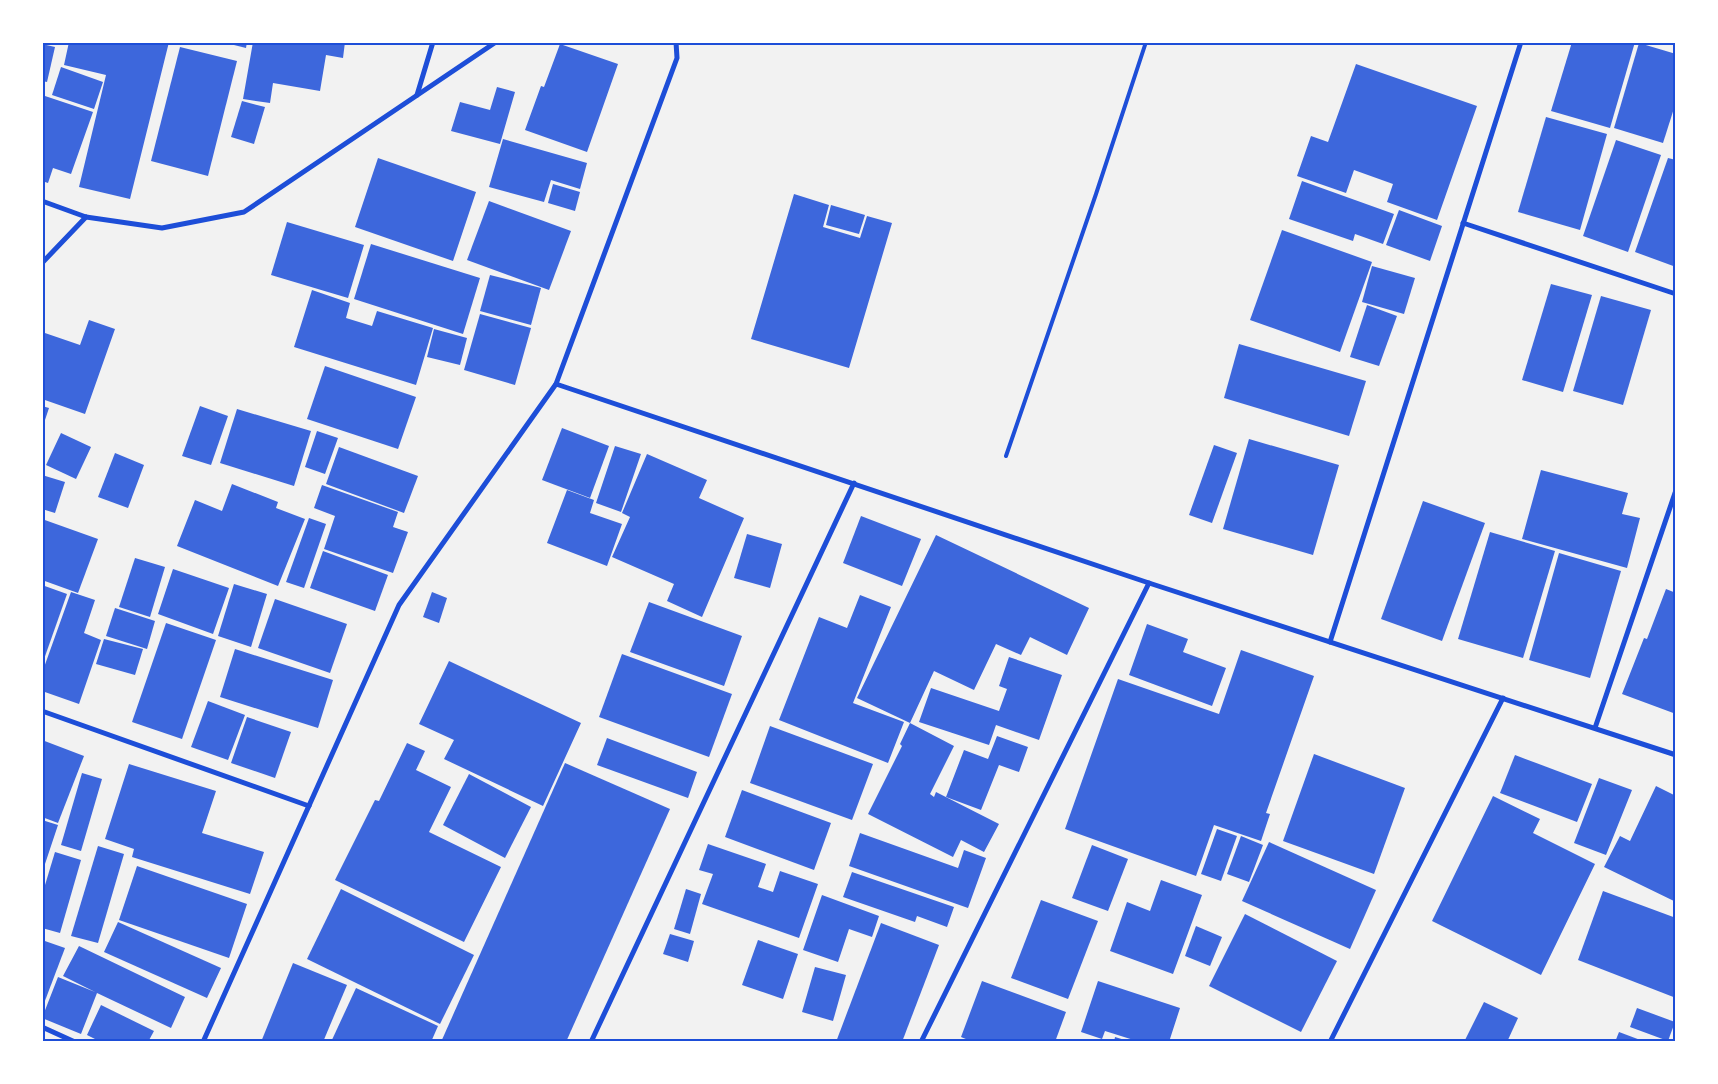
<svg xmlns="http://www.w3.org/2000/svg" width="1718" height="1084" font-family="Poppins,sans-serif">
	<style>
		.building { fill: #3d67dc }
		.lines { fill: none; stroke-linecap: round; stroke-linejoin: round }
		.service { stroke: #1d4ed8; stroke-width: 4 }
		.minor { stroke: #1d4ed8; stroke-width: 5 }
		.neatline { fill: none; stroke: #1d4ed8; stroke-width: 2 }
	</style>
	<rect width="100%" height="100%" fill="#f2f2f2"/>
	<g class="building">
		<path d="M69 42H169L130 199 79 187 106 75 64 65Z"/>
		<path d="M222 42H247L246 48Z"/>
		<path d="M253 42H345L343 58 326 55 320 91 273 83 270 103 243 99Z"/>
		<path d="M1572 42H1635L1610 128 1551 111Z"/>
		<path d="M1639 43 1676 54V102L1663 143 1614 128Z"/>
		<path d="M42 44 55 47 47 82 42 81Z"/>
		<path d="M560 44 618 64 587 152 525 130 541 86 544 87Z"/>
		<path d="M180 47 237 61 208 176 151 161Z"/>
		<path d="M1356 64 1477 106 1437 220 1387 202 1393 184 1354 170 1346 193 1297 176 1311 136 1328 142Z"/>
		<path d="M61 67 103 82 94 109 52 95Z"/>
		<path d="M497 87 515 92 500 144 451 131 460 102 490 110Z"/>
		<path d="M42 95 93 112 71 174 53 168 48 183 42 181Z"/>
		<path d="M242 101 265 107 254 144 231 137Z"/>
		<path d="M1546 117 1607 134 1580 230 1518 212Z"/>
		<path d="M503 139 587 163 580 189 551 180 544 202 489 187Z"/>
		<path d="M1616 140 1661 155 1628 252 1583 236Z"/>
		<path d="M378 158 476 192 453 261 355 227Z"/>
		<path d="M1668 158 1676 160V267L1635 252Z"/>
		<path d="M1302 181 1394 214 1383 244 1355 234 1353 241 1289 219Z"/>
		<path d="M553 184 580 192 575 211 548 203Z"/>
		<path d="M794 194 829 205 823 227 860 238 867 216 892 223 849 368 751 339Z"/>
		<path d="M489 201 571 231 549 290 467 260Z"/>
		<path d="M831 205 865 215 859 234 826 225Z"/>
		<path d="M1399 210 1442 226 1430 261 1386 245Z"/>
		<path d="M287 222 364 245 348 298 271 275Z"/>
		<path d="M1282 230 1372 262 1340 352 1250 320Z"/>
		<path d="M371 244 480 278 463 334 354 299Z"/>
		<path d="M1372 266 1415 278 1404 314 1362 302Z"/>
		<path d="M490 275 541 288 531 325 480 311Z"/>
		<path d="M1551 284 1592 295 1563 392 1522 380Z"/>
		<path d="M312 290 350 303 346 318 372 326 377 311 433 328 416 385 294 347Z"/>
		<path d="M1601 296 1651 310 1623 405 1573 391Z"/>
		<path d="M1367 305 1397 316 1379 366 1350 357Z"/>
		<path d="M480 314 531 328 515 385 464 370Z"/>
		<path d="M89 320 115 329 85 414 42 399V332L80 345Z"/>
		<path d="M434 329 467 338 460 365 427 357Z"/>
		<path d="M1239 344 1366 381 1349 436 1224 398Z"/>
		<path d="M325 366 416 397 398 449 307 419Z"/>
		<path d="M42 406 49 408 43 426H42Z"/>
		<path d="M200 406 228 416 211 465 182 456Z"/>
		<path d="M237 409 311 431 294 486 220 463Z"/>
		<path d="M562 428 609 446 590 498 542 480Z"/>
		<path d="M317 431 338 438 325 474 305 467Z"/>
		<path d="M61 433 91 447 76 479 46 465Z"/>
		<path d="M1249 439 1339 465 1313 555 1223 529Z"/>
		<path d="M1214 445 1237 453 1212 523 1189 515Z"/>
		<path d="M615 446 641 454 621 512 596 503Z"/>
		<path d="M339 447 418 476 404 513 326 484Z"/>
		<path d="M115 453 144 465 128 508 98 497Z"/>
		<path d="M647 454 707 480 699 498 744 518 702 617 667 601 674 584 612 557 630 517 622 513Z"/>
		<path d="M1541 470 1628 493 1622 514 1640 518 1627 568 1522 539Z"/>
		<path d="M42 475 65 482 55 513 42 509Z"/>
		<path d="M232 484 278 502 276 508 305 519 278 586 177 546 195 500 222 511Z"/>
		<path d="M322 485 398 512 393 527 408 532 393 573 324 549 335 516 314 508Z"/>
		<path d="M567 490 594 500 590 513 622 524 607 566 547 543Z"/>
		<path d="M1423 501 1485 523 1442 641 1381 619Z"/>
		<path d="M861 516 921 539 902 586 843 563Z"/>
		<path d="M309 518 326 524 304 588 286 582Z"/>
		<path d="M42 519 98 539 78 593 42 580Z"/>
		<path d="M1490 532 1555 551 1523 658 1458 639Z"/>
		<path d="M747 534 782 544 770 588 734 578Z"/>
		<path d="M936 535 1089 608 1067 655 1030 637 1021 655 996 644 974 690 934 671 910 723 857 698Z"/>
		<path d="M323 551 388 575 375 611 310 588Z"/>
		<path d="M1559 553 1621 571 1590 678 1529 660Z"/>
		<path d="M135 558 165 567 150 617 119 607Z"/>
		<path d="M173 569 229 588 213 634 158 614Z"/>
		<path d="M234 584 267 594 251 647 218 636Z"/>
		<path d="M42 585 67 594 43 662H42Z"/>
		<path d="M1666 589 1676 593V714L1622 694 1644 638 1647 639Z"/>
		<path d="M71 592 95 600 84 633 101 640 79 704 42 691V673Z"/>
		<path d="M432 592 447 598 439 623 423 617Z"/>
		<path d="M860 595 891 607 853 703 904 722 888 763 779 720 819 617 847 628Z"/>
		<path d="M275 599 347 624 330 673 258 648Z"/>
		<path d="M649 602 742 636 724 686 630 652Z"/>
		<path d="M115 608 155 621 147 649 106 636Z"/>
		<path d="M166 623 216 640 182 739 132 722Z"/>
		<path d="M1147 624 1188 639 1183 652 1226 668 1212 706 1129 675Z"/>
		<path d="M104 639 143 649 135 675 96 664Z"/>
		<path d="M235 649 333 680 318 728 220 697Z"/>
		<path d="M1241 650 1314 676 1266 813 1270 814 1261 841 1214 825 1196 876 1065 829 1118 679 1219 714Z"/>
		<path d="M622 654 732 694 709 757 599 717Z"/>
		<path d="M1009 657 1062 675 1039 740 996 725 989 745 919 722 931 688 999 711 1007 689 999 686Z"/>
		<path d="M449 661 581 723 543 806 444 759 454 740 419 724Z"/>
		<path d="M208 701 245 715 228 760 191 747Z"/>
		<path d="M247 717 291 732 275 778 231 763Z"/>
		<path d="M910 723 954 746 930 794 934 797 936 792 999 824 984 852 961 840 953 857 868 814 902 746 900 744Z"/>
		<path d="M770 726 873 764 852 820 750 783Z"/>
		<path d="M997 736 1028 747 1019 772 999 765 981 810 946 797 964 750 988 759Z"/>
		<path d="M607 738 697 772 688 798 597 765Z"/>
		<path d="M42 740 84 756 58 823 42 817Z"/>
		<path d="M407 743 425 751 416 770 451 787 429 832 501 867 464 942 335 880 375 800 379 801Z"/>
		<path d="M1314 754 1405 788 1374 874 1283 841Z"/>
		<path d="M1515 755 1592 784 1577 822 1500 793Z"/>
		<path d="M565 763 670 809 566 1042H441Z"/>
		<path d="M129 764 216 791 202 833 264 852 250 894 132 857 134 849 105 839Z"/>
		<path d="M82 773 102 779 81 851 61 845Z"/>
		<path d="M469 774 531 807 505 858 443 825Z"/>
		<path d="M1599 778 1632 790 1606 855 1574 843Z"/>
		<path d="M1656 786 1676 796V902L1604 867 1620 836 1630 841Z"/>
		<path d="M742 790 831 823 814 870 725 837Z"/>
		<path d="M1493 796 1540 819 1533 833 1595 864 1541 975 1432 921Z"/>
		<path d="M42 820 58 825 43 870H42Z"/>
		<path d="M1217 829 1237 836 1221 881 1201 874Z"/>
		<path d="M860 833 958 868 964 850 986 858 968 908 849 866Z"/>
		<path d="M1241 836 1263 845 1249 882 1227 874Z"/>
		<path d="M1269 842 1376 890 1350 949 1242 901Z"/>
		<path d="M708 844 766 864 758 887 773 892 780 871 818 884 799 938 702 904 713 874 699 870Z"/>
		<path d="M1092 845 1128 859 1108 911 1072 898Z"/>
		<path d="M98 846 124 854 98 943 71 936Z"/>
		<path d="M55 852 81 860 60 933 42 928V895Z"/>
		<path d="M137 866 247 904 229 958 119 920Z"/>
		<path d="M852 872 954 907 947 927 917 916 915 922 843 897Z"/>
		<path d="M1161 880 1202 895 1173 974 1110 951 1127 902 1150 911Z"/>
		<path d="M341 889 474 955 440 1024 307 959Z"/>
		<path d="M686 889 701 894 690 934 674 929Z"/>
		<path d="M1603 891 1676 918V998L1578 960Z"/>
		<path d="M822 895 879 916 872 937 849 929 838 962 803 950Z"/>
		<path d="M1041 900 1098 921 1068 999 1011 978Z"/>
		<path d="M1245 914 1337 961 1301 1032 1209 986Z"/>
		<path d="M118 922 221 968 207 998 104 952Z"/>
		<path d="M881 923 939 945 902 1042H836Z"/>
		<path d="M1196 926 1222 937 1210 966 1185 956Z"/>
		<path d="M670 934 694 941 688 962 663 954Z"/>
		<path d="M42 940 65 948 43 1006H42Z"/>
		<path d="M758 940 798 954 783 999 742 985Z"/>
		<path d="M79 946 185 997 171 1028 97 993 81 1034 42 1018 58 977 95 992 63 976Z"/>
		<path d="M293 963 347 985 323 1042H261Z"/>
		<path d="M815 967 846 975 833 1021 802 1012Z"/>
		<path d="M982 981 1066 1012 1055 1042H973L961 1037Z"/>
		<path d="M1098 981 1180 1008 1169 1042H1140L1105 1031 1102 1039 1081 1032Z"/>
		<path d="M356 988 438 1026 431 1042H331Z"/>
		<path d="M1484 1002 1518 1018 1507 1042H1464Z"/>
		<path d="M101 1005 154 1031 148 1042H101L87 1035Z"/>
		<path d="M1637 1008 1675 1022 1668 1041 1630 1027Z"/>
		<path d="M1619 1032 1643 1041V1042H1615Z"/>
		<path d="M1115 1037 1128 1041V1042H1114Z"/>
	</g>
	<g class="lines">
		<path class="service" d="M1006 456 1096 194 1146 42"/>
		<g class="minor">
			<path d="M417 95 433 42"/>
			<path d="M42 201 86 217 162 228 244 212 496 42"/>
			<path d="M1463 223 1676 294"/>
			<path d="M42 263 86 217"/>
			<path d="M556 384 1149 583 1676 755"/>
			<path d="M1330 642 1521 42"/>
			<path d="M42 711 309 806"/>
			<path d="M1595 728 1676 490"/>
			<path d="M42 1027 75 1042"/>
			<path d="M203 1042 399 605 556 384 677 58 676 42"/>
			<path d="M591 1042 854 483"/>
			<path d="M921 1042 1149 583"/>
			<path d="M1330 1042 1503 698"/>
		</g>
	</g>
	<rect width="1718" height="1084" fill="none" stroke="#ffffff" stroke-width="88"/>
	<rect x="44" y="44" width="1630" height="996" class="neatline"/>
</svg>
